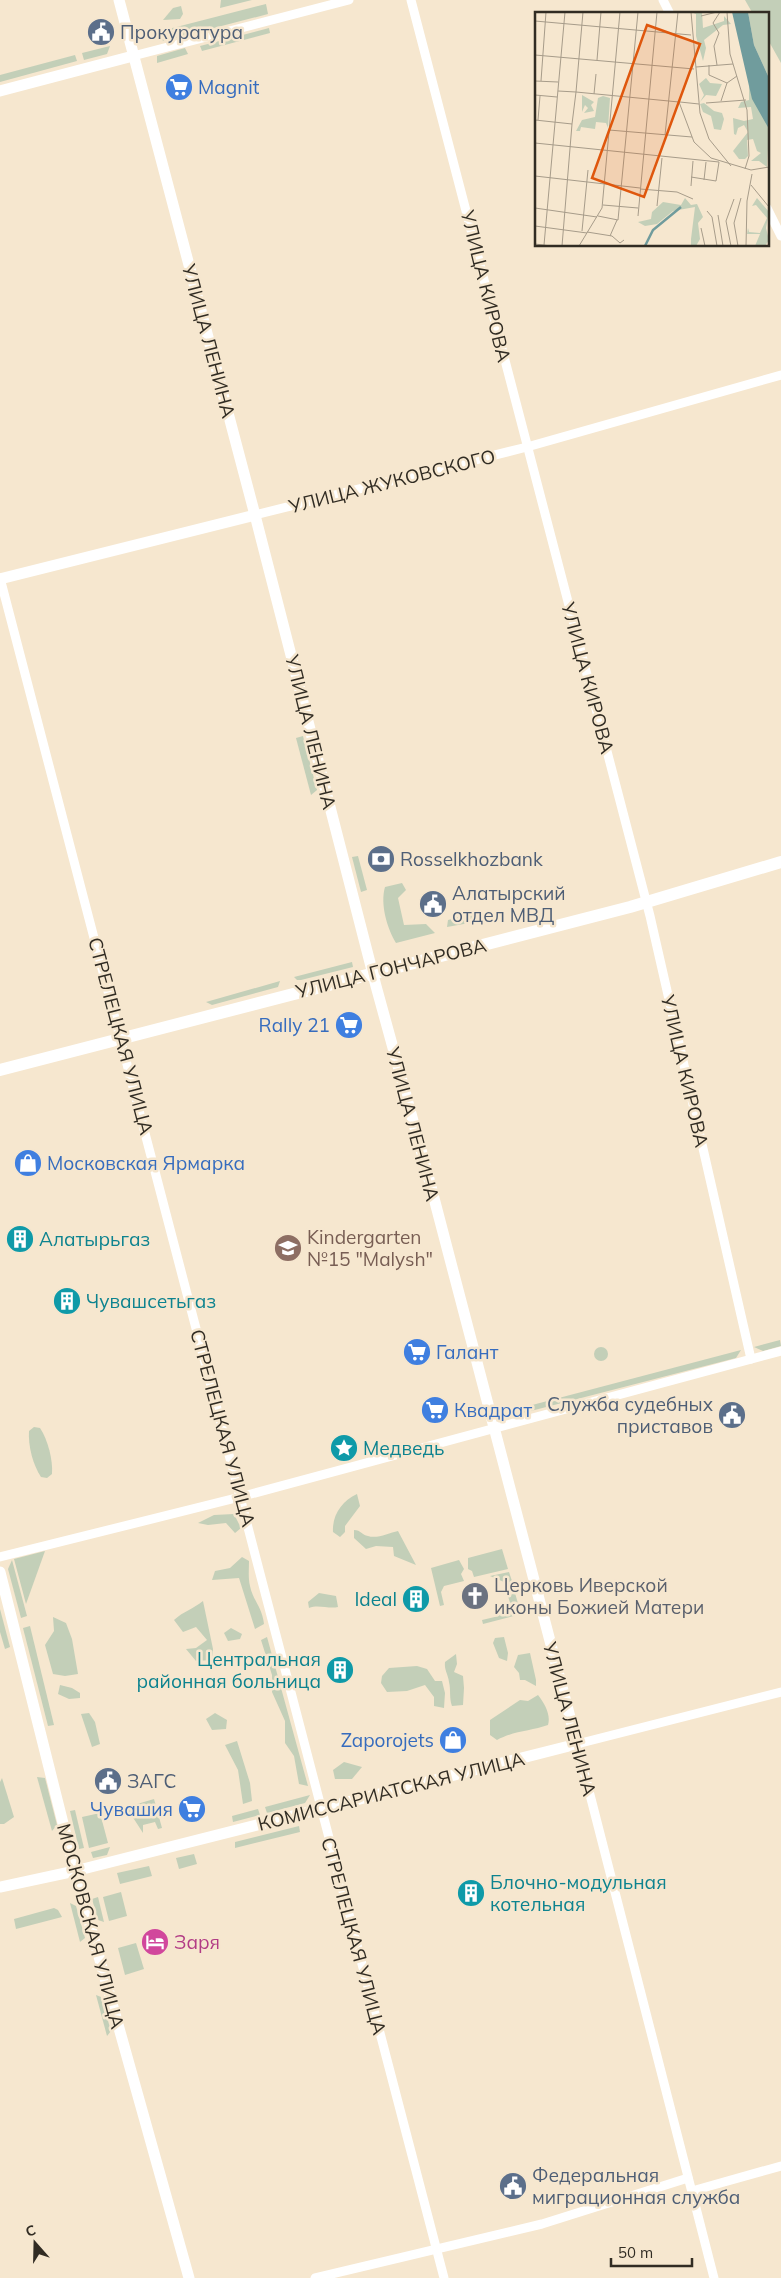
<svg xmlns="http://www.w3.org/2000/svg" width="781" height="2278" font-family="Mulish,sans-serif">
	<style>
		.green { fill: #c3cfb8 }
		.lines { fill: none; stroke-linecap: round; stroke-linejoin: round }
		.minor { stroke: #fff; stroke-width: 9 }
		.tertiary { stroke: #fff; stroke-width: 11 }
		.secondary { stroke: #fff; stroke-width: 12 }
		.labels { text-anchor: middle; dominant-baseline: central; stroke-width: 5; stroke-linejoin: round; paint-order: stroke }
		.service-label { font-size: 19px; fill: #4e5e75; stroke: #f6e7cf; text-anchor: start }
		.shop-label { font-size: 19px; fill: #366cbe; stroke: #f6e7cf; text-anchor: start }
		.street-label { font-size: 19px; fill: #312c23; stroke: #f6e7cf }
		.education-label { font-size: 19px; fill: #785e54; stroke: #f6e7cf; text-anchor: start }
		.culture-label { font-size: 19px; fill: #0d838f; stroke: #f6e7cf; text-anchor: start }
		.worship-label { font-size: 19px; fill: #5b616d; stroke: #f6e7cf; text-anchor: start }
		.hotel-label { font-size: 19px; fill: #b23c85; stroke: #f6e7cf; text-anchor: start }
		.inset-river { fill: none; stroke: #709c9d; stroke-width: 2.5 }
		.inset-road { fill: none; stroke: #a79c8a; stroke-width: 1 }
		.view { fill: #df570d; fill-opacity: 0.15; stroke: #df570d; stroke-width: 2.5 }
		.inset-edge { fill: none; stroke: #312c23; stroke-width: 2.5 }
	</style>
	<rect width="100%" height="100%" fill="#f6e7cf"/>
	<g class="green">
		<path d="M221 0H252L220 8Z"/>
		<path d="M745 0H781V63L767 38V14H753Z"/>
		<path d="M266 4 268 14 164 41 159 39 157 32Z"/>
		<path d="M181 6 183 14 180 19 163 20 173 8Z"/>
		<path d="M269 28 270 33 202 51 200 46Z"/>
		<path d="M110 46 107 54 84 60 82 53Z"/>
		<path d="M185 48 188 54 157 63V56Z"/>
		<path d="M75 55 77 61 0 82V75Z"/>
		<path d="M303 736 317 790 311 795 296 738Z"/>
		<path d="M358 856 367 890 361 892 352 857Z"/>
		<path d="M402 883 406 890 398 898 404 925 426 924 435 933 396 943C387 928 380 904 385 887Z"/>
		<path d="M470 914 475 916V922L447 927 448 920Z"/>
		<path d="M352 962 353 967 301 980H297L294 977Z"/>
		<path d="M280 981 278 987 212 1005 206 1002Z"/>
		<path d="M780 1340 781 1346 763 1351 754 1347Z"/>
		<circle cx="601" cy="1354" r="7"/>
		<path d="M741 1350 736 1358 523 1413 517 1409Z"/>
		<path d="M34 1427 40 1428C48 1440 53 1460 52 1474L47 1478 41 1477C33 1465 28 1446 29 1431Z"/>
		<path d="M357 1494 360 1506 345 1526V1532L340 1537 333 1532C332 1515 342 1501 357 1494Z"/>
		<path d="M234 1514 241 1528 235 1533 226 1523 208 1525 198 1523 214 1515Z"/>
		<path d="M354 1530C361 1530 362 1535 368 1536 377 1539 389 1533 398 1531L416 1565 394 1556 393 1547 376 1546 366 1549 354 1538Z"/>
		<path d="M502 1549 508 1569 474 1577 472 1571 468 1569V1558Z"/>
		<path d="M45 1551 26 1604 14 1559Z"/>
		<path d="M242 1557 249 1561C249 1569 248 1578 250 1586 253 1601 262 1606 264 1624L255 1629 239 1578 212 1580 215 1571 230 1568Z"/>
		<path d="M12 1560 27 1616 21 1618 8 1569Z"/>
		<path d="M459 1560 464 1569 461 1574 464 1581 444 1586 441 1592 444 1605 440 1606 431 1568Z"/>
		<path d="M509 1572 514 1587 505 1589 504 1582 490 1576Z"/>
		<path d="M319 1593 336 1596 338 1607C328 1609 318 1604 309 1608L308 1602Z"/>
		<path d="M515 1593 521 1614 483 1624 482 1620 499 1616 510 1603 508 1596Z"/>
		<path d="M203 1601 213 1649 212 1660 196 1661 186 1649 196 1648 207 1640 196 1627 183 1632 174 1620C184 1611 193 1609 203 1601Z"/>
		<path d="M0 1609 10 1647 5 1649 0 1632Z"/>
		<path d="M53 1617 66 1623 72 1639 78 1674 65 1676 53 1674 45 1645 54 1631Z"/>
		<path d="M30 1626 54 1725 48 1726 23 1628Z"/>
		<path d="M231 1628 242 1634 240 1639 228 1641 224 1633Z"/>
		<path d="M267 1637 308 1786 299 1784 294 1756 285 1743V1721L272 1692V1675L261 1640Z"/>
		<path d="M504 1637 508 1653 507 1661 499 1658 493 1643 495 1638Z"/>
		<path d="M530 1653 536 1680V1686L525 1680H520L519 1673 514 1667 518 1655Z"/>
		<path d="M456 1654 457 1664 454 1672 463 1676 464 1688 463 1705 452 1706C449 1698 451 1690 449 1682 448 1674 444 1670 445 1662Z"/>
		<path d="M417 1666 427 1669 435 1681H442L445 1693 444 1708 434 1706V1697L425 1685 407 1691 387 1692 381 1683 382 1676 389 1668Z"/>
		<path d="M60 1685 72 1688 80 1693V1698L69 1699 58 1694Z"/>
		<path d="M538 1695C545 1704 551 1715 548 1725 531 1731 513 1731 497 1740L490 1735V1720L520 1700 528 1701Z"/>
		<path d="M89 1713 95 1722 100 1744 92 1747 81 1714Z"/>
		<path d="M215 1713 227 1720 226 1729 212 1730 206 1719Z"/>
		<path d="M237 1741 250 1783 252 1801 243 1804 238 1770 225 1745Z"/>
		<path d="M344 1762 362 1767 352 1779H335L333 1770Z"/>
		<path d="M37 1777 45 1778 57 1825 52 1831Z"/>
		<path d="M2 1778 14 1817 4 1824H0V1782Z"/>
		<path d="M310 1795 305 1803 267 1813 265 1807Z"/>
		<path d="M154 1799 162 1828 158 1829 155 1822 143 1825V1833L132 1816 117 1810Z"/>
		<path d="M258 1809 260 1815 233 1822 232 1816Z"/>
		<path d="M75 1810 84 1848 79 1849 70 1811Z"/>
		<path d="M100 1813 108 1843 89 1848 82 1817Z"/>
		<path d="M299 1826 300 1832 235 1848V1842Z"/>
		<path d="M110 1847 107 1855 93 1858 91 1852Z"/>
		<path d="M194 1854 197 1864 179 1869 176 1858Z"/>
		<path d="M149 1866 152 1876 120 1884 117 1873Z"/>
		<path d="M121 1892 127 1916 109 1921 103 1897Z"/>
		<path d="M98 1897 104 1922 98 1920 92 1899Z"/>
		<path d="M70 1903 76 1906 85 1938 80 1942Z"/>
		<path d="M54 1908 58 1910 62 1917 16 1929 14 1919Z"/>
		<path d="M136 1943 144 1969 125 1975 118 1948Z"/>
		<path d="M96 1995 101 1997 111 2031 107 2036Z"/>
	</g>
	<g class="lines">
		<g class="minor">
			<path d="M411 0 650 916 751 1359"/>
			<path d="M663 0 670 14"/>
			<path d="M133 56 349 0"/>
			<path d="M767 208 781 236"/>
			<path d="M255 515 527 447 781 375"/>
			<path d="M0 578 444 2278"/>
			<path d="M0 1557 240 1497 781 1351"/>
			<path d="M692 2191 781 2166"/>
			<path d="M315 2278 542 2224 688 2178"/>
			<path d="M714 2278 577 1744 781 1692"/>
		</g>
		<g class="tertiary">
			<path d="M0 91 133 56"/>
			<path d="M0 579 255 515"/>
			<path d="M0 1572 75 1871 189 2278"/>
			<path d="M0 1887 75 1871 577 1744 429 1179 376 986 255 515 119 0"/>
		</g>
		<path class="secondary" d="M0 1070 630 907 781 862"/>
	</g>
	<defs>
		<symbol id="civic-disc" viewBox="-11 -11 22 22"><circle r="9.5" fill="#5c6f8a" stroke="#f6e7cf"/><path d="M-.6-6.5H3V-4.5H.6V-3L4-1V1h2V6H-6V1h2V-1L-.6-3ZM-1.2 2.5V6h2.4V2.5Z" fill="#fff"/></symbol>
		<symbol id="supermarket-disc" viewBox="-11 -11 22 22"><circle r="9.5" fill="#3f7fe0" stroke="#f6e7cf"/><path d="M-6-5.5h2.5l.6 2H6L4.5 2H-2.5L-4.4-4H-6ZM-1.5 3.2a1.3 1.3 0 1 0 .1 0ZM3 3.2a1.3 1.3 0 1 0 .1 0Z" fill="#fff"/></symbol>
		<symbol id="bank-disc" viewBox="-11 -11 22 22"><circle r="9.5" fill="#5c6f8a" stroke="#f6e7cf"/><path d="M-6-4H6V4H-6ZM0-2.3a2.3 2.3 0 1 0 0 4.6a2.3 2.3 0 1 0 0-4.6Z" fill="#fff"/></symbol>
		<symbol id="shop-disc" viewBox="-11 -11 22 22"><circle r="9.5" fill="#3f7fe0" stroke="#f6e7cf"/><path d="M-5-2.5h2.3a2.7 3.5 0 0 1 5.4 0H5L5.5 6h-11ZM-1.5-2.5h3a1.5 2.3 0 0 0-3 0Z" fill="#fff"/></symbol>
		<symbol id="building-disc" viewBox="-11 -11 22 22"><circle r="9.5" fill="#0f9aa8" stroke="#f6e7cf"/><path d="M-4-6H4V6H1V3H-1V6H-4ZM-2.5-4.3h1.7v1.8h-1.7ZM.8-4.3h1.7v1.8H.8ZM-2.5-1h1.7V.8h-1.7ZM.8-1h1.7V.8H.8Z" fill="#fff"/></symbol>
		<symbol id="school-disc" viewBox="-11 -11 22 22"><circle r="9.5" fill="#8d6e63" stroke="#f6e7cf"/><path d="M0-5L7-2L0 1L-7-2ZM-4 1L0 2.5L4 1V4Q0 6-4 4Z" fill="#fff"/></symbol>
		<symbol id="sight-disc" viewBox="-11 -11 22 22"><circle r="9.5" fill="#0f9aa8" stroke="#f6e7cf"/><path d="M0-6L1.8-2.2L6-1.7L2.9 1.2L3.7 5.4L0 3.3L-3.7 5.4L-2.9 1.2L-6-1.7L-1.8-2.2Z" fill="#fff"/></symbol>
		<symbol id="church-disc" viewBox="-11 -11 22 22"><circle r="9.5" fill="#6b7280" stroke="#f6e7cf"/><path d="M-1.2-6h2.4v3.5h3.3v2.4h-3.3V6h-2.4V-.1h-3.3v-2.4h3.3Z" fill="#fff"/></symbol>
		<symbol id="hotel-disc" viewBox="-11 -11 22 22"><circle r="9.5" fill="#d1479c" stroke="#f6e7cf"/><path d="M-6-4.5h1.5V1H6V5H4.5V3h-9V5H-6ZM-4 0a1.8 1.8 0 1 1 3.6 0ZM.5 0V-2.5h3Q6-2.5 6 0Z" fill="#fff"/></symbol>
	</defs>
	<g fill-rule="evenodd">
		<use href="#civic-disc" x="85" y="16" width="32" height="32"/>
		<use href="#supermarket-disc" x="163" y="71" width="32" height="32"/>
		<use href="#bank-disc" x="365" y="843" width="32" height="32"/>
		<use href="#civic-disc" x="417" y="888" width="32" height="32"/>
		<use href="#supermarket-disc" x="333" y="1009" width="32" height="32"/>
		<use href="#shop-disc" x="12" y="1147" width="32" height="32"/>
		<use href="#building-disc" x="4" y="1223" width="32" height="32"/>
		<use href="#school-disc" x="272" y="1232" width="32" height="32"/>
		<use href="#building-disc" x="51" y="1285" width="32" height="32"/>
		<use href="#supermarket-disc" x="401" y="1336" width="32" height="32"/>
		<use href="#supermarket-disc" x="419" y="1394" width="32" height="32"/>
		<use href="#civic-disc" x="716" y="1399" width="32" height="32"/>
		<use href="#sight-disc" x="328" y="1432" width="32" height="32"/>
		<use href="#church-disc" x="459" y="1580" width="32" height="32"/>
		<use href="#building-disc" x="400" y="1583" width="32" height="32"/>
		<use href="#building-disc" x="324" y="1654" width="32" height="32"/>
		<use href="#shop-disc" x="437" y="1724" width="32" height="32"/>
		<use href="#civic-disc" x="92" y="1765" width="32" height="32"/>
		<use href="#supermarket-disc" x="176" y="1793" width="32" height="32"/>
		<use href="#building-disc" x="455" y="1877" width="32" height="32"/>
		<use href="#hotel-disc" x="139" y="1926" width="32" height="32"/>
		<use href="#civic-disc" x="497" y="2170" width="32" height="32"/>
	</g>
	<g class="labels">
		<g class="service-label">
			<text x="120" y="32">Прокуратура</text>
			<text x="400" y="859">Rosselkhozbank</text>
			<text x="452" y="893">Алатырский<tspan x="452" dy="22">отдел МВД</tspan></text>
			<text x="713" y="1404" text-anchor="end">Служба судебных<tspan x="713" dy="22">приставов</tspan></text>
			<text x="127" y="1781">ЗАГС</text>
			<text x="532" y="2175">Федеральная<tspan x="532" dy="22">миграционная служба</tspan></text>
		</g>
		<g class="shop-label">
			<text x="198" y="87">Magnit</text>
			<text x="330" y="1025" text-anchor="end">Rally 21</text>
			<text x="47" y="1163">Московская Ярмарка</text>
			<text x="436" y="1352">Галант</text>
			<text x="454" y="1410">Квадрат</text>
			<text x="434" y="1740" text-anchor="end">Zaporojets</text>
			<text x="173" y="1809" text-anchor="end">Чувашия</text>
		</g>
		<g class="street-label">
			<text transform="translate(486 286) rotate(76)">УЛИЦА КИРОВА</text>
			<text transform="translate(209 341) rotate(75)">УЛИЦА ЛЕНИНА</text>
			<text transform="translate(392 481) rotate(-14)">УЛИЦА ЖУКОВСКОГО</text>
			<text transform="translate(588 678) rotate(75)">УЛИЦА КИРОВА</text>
			<text transform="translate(311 732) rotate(76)">УЛИЦА ЛЕНИНА</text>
			<text transform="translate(391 968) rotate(-14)">УЛИЦА ГОНЧАРОВА</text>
			<text transform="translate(121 1036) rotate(75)">СТРЕЛЕЦКАЯ УЛИЦА</text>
			<text transform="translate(685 1071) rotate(77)">УЛИЦА КИРОВА</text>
			<text transform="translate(413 1124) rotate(75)">УЛИЦА ЛЕНИНА</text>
			<text transform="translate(223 1428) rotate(75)">СТРЕЛЕЦКАЯ УЛИЦА</text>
			<text transform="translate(570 1719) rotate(75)">УЛИЦА ЛЕНИНА</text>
			<text transform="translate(391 1791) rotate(-14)">КОМИССАРИАТСКАЯ УЛИЦА</text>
			<text transform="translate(91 1926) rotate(75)">МОСКОВСКАЯ УЛИЦА</text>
			<text transform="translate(354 1936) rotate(75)">СТРЕЛЕЦКАЯ УЛИЦА</text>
		</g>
		<g class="education-label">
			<text x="307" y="1237">Kindergarten<tspan x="307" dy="22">№15 "Malysh"</tspan></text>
		</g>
		<g class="culture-label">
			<text x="39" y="1239">Алатырьгаз</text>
			<text x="86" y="1301">Чувашсетьгаз</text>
			<text x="363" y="1448">Медведь</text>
			<text x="397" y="1599" text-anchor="end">Ideal</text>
			<text x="321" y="1659" text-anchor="end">Центральная<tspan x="321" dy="22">районная больница</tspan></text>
			<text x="490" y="1882">Блочно-модульная<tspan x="490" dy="22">котельная</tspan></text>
		</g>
		<g class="worship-label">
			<text x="494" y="1585">Церковь Иверской<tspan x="494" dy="22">иконы Божией Матери</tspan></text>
		</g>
		<g class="hotel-label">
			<text x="174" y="1942">Заря</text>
		</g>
	</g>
	<g transform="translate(535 12)">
		<rect width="234" height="234" fill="#f6e7cf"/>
		<path d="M156 0H167L168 16 189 9V4L196 12 188 13 169 28 171 36 168 49 161 24V2ZM213 0H234V66L219 33ZM171 66 175 71 187 72 181 84 171 83 165 90 169 83 164 72ZM214 73 234 117 232 155 224 149H216L226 141 222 139 218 127 212 128 213 144 210 147H204L198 139 213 120 209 113 203 116 201 123 199 122 198 106 209 109 218 107 216 95 203 96 206 90 214 88ZM47 83 59 90 56 93 59 99 49 101 53 96 50 93 47 100ZM68 84 75 86 73 116 71 111 61 110 60 117 46 115 45 119H41L47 108 60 105 63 86ZM169 91 179 99 187 101 189 107 186 118 179 117 176 104 168 100 165 92ZM150 186 156 193 162 192 168 205 163 211 165 227 161 234H156V227L160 195 138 199 122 212 110 214 103 210 116 207 117 200 128 190 146 193ZM222 186 234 200 231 216 234 228 230 234H220L225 222H212L213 216 214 220 225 221 232 206 221 193 217 194Z" fill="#c3cfb8"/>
		<path d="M197 0H213L219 33 234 66V117L217 87Z" fill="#709c9d"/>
		<path class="inset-river" d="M110 234 118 218 146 195"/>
		<path class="inset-road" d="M156 0 165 101 174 127 196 154M192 0 195 42 212 98 214 144 210 157M166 4 182 0M0 9 156 23M0 43 159 57M62 48 66 0M174 53V63L192 71M182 53 179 34 184 21 178 11 185 0M161 55 198 52M0 69 23 70M6 69 11 0M23 79 41 80 48 0M59 82 61 62M0 83 22 85M186 89 192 71 202 64M145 90 164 92M171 91 211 88M0 108 37 112 41 80 144 90 159 130 176 146 216 158 234 155M3 108 5 84M74 118 157 125M130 123 143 0M0 131 184 150 181 169 156 165M0 164 105 176M169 168 171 150M216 173 234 195M156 174 158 149M105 177 142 180 158 187M68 193 103 196M122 194 127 146M0 196 62 205M172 199 177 205 182 234M183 203 188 234M63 204 83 208 103 0M103 204 122 0M0 214 52 221M166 216 170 234M47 219 53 158M52 220 77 224 85 231 89 228M75 224 82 208M0 232 16 234M9 233 30 0M27 234 37 112M44 234 67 196 85 0M196 234 191 209 199 187M203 234 199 211 206 186M211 234 212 189 217 162"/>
		<path class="view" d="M112 13 165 32 109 185 57 166Z"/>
		<rect width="234" height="234" class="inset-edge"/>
	</g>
	<g transform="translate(35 2243) rotate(340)" stroke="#f6e7cf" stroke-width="4" paint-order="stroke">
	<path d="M0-4L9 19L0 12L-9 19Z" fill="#312c23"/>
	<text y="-8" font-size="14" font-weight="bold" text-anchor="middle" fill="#312c23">С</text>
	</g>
	<path d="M611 2258v8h81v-8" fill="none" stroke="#312c23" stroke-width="2.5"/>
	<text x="618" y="2258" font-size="15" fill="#312c23" stroke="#f6e7cf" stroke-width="4" paint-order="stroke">50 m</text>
</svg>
